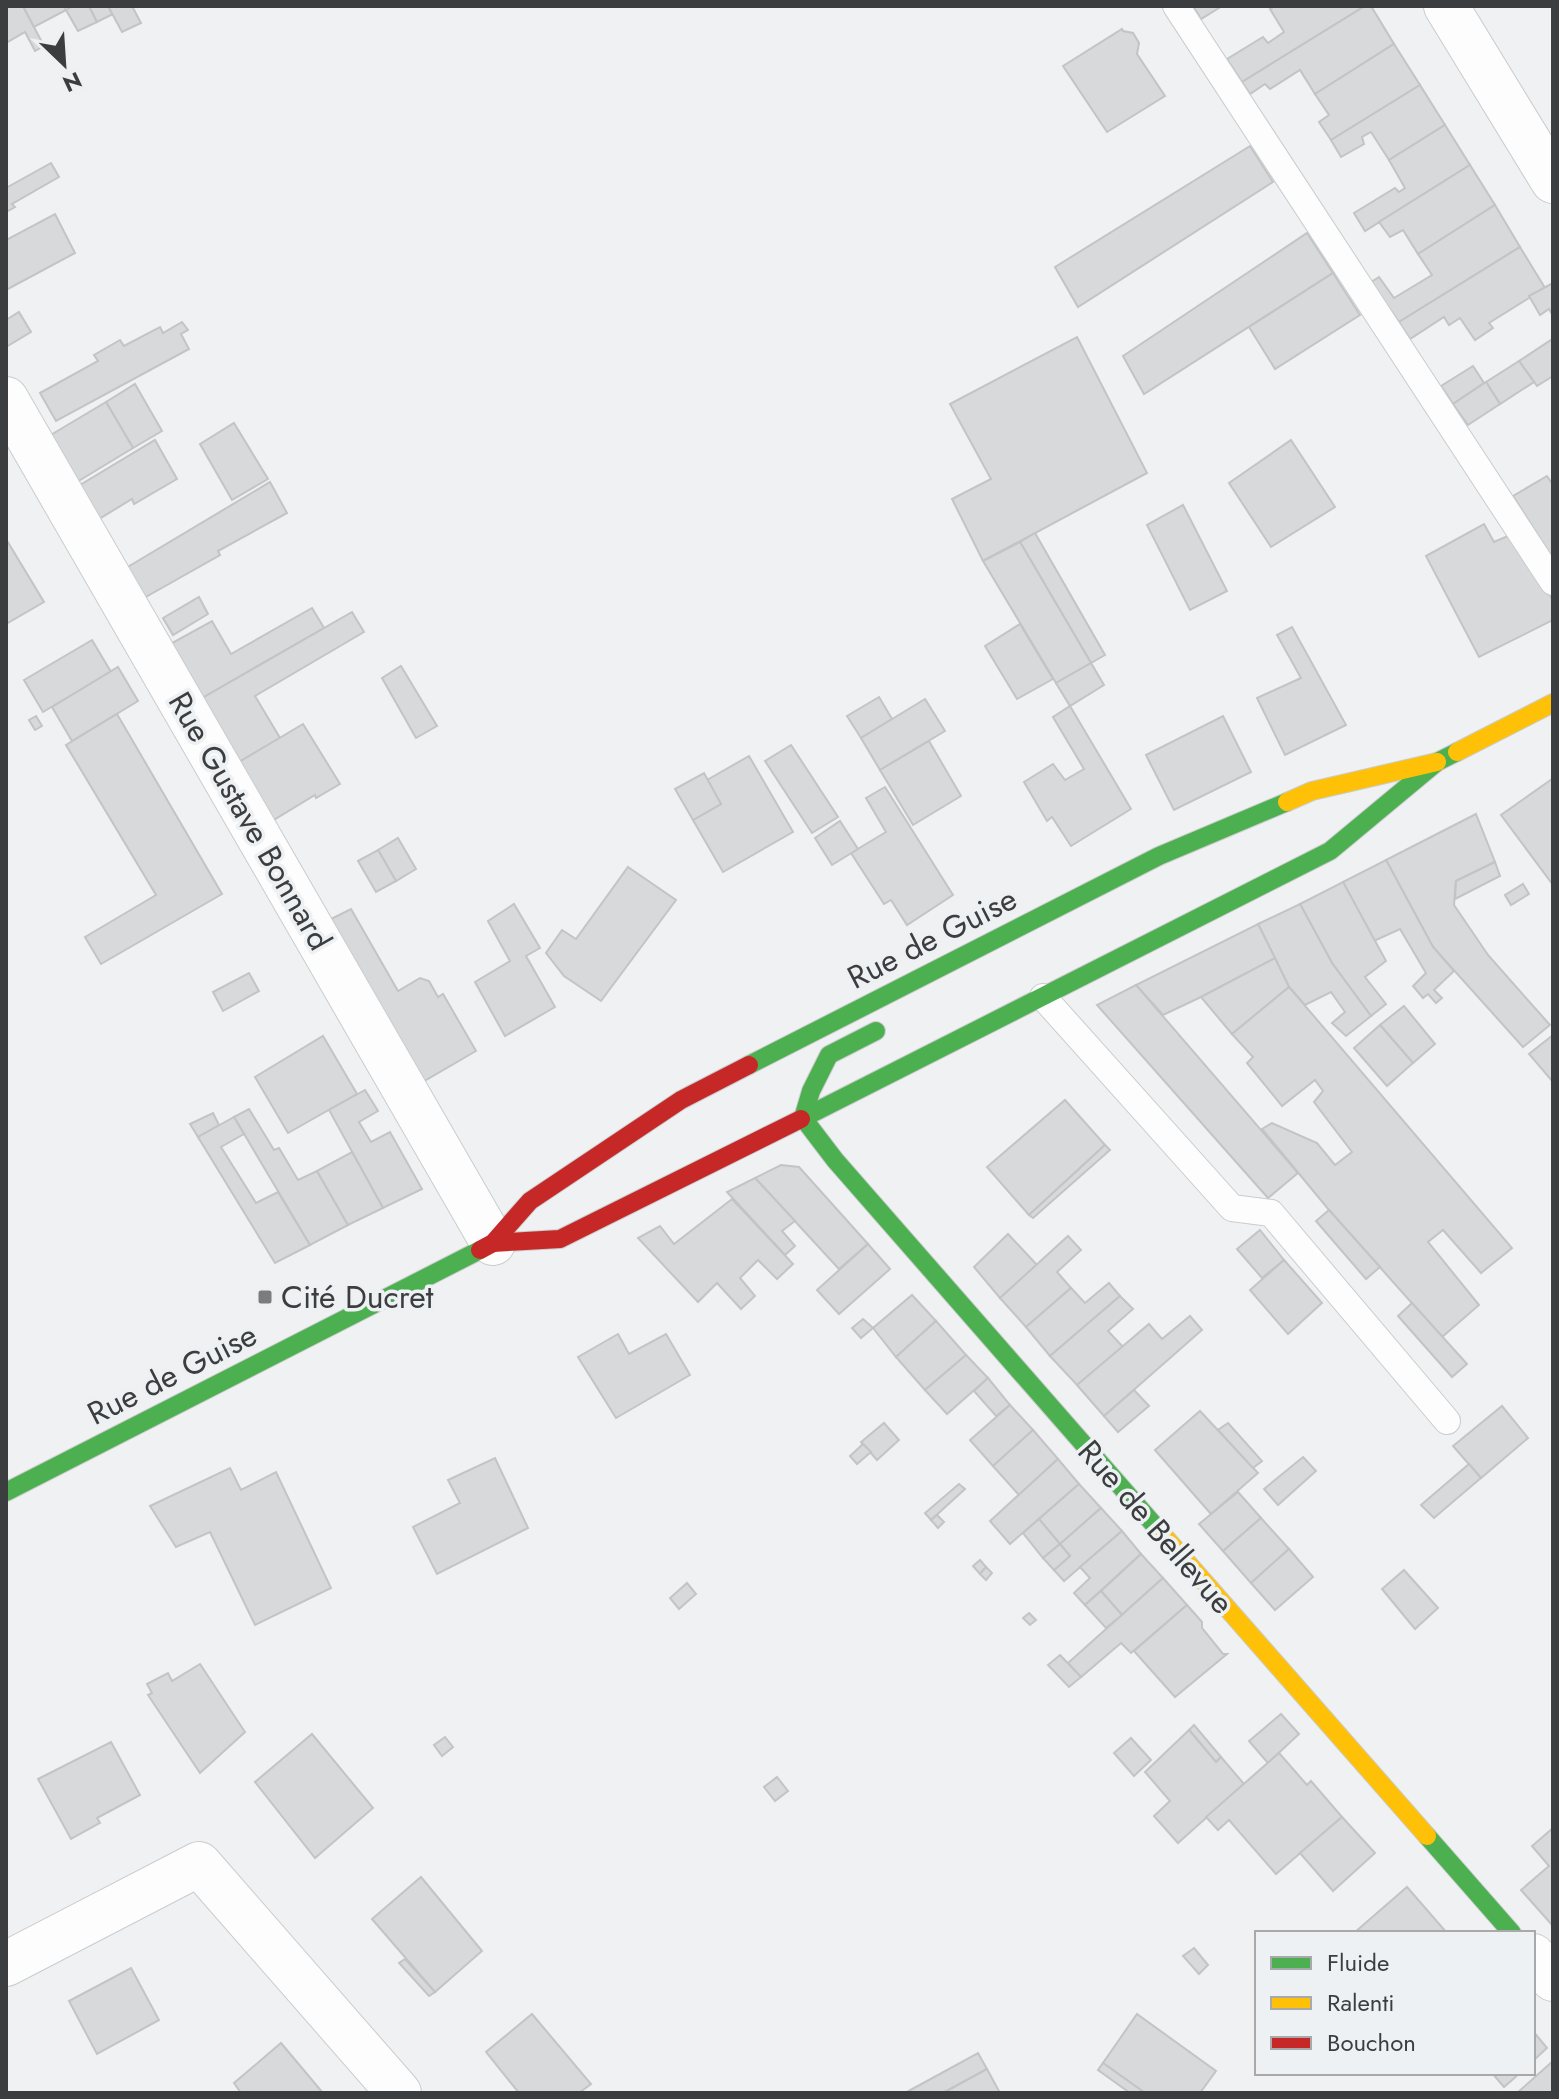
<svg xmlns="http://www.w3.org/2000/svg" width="1559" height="2099" font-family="Jost,sans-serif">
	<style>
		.building { fill: #d7d9da; stroke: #c2c4c5; stroke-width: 2 }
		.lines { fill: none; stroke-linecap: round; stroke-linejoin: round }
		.lane-casing { stroke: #cacccd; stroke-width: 28 }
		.street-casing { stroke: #cacccd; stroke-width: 46 }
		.fast-casing { stroke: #cacccd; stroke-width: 20 }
		.slow-casing { stroke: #cacccd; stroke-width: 20 }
		.jam-casing { stroke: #cacccd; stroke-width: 20 }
		.lane { stroke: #fdfdfd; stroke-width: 26 }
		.street { stroke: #fdfdfd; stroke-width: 44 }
		.fast { stroke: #4caf50; stroke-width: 18 }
		.slow { stroke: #ffc107; stroke-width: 18 }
		.jam { stroke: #c62828; stroke-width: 18 }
		.poi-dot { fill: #7b7c7d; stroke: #eef1f4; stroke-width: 3 }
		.labels { text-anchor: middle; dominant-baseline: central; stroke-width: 7; stroke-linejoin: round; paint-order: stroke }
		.street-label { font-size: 32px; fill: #3c3d3e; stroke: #eef1f4 }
		.poi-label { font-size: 32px; fill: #3c3d3e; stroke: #eef1f4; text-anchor: start }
	</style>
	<rect width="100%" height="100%" fill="#eff1f3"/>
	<g class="building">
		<path d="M6 6H23L44 46 35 51 25 32 6 43Z"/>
		<path d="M23 6H64L66 10 34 27Z"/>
		<path d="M73 6H89L97 22 78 31 66 10Z"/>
		<path d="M89 6H108L113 14 97 22Z"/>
		<path d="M108 6H132L141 23 122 32Z"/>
		<path d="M1193 6H1222L1201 19Z"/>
		<path d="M1275 6H1365L1242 82 1227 59 1263 37 1268 43 1284 32 1270 9Z"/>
		<path d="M1365 6H1371L1394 44 1315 94 1300 70 1270 89 1265 84 1250 94 1242 82Z"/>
		<path d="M1122 29 1123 31 1133 33 1139 43 1137 54 1165 96 1107 132 1063 66Z"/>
		<path d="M1394 44 1420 85 1331 140 1319 122 1329 115 1315 94Z"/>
		<path d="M1420 85 1445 125 1389 160 1371 132 1362 137 1364 144 1341 157 1331 140Z"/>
		<path d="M1445 125 1470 165 1365 231 1354 213 1395 188 1399 192 1405 188 1389 160Z"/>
		<path d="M1250 146 1273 182 1078 307 1055 267Z"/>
		<path d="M51 163 59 177 12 204 15 207 6 212V188Z"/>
		<path d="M1470 165 1495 205 1418 254 1403 230 1390 237 1379 222Z"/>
		<path d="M1495 205 1520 247 1399 322 1371 282 1379 277 1394 298 1432 275 1418 254Z"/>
		<path d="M55 214 75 253 6 290V240Z"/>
		<path d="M1307 233 1333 273 1144 394 1123 356Z"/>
		<path d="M1520 247 1545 288 1489 323 1493 328 1475 340 1460 318 1449 325 1444 317 1410 339 1399 322Z"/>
		<path d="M1333 273 1360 315 1275 369 1249 327Z"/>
		<path d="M1553 283V316L1549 309 1540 315 1529 296Z"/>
		<path d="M19 312 31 332 6 347V320Z"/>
		<path d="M182 322 188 330 181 334 189 349 56 421 40 393 98 361 94 355 120 340 124 346 160 327 163 333Z"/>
		<path d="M1077 337 1147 473 983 561 952 499 991 479 950 404Z"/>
		<path d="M1551 340 1553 343V376L1537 386 1519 361Z"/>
		<path d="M1519 361 1534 382 1500 404 1486 382Z"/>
		<path d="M1473 366 1484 383 1453 404 1441 386Z"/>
		<path d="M1486 382 1500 404 1468 425 1453 404Z"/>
		<path d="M135 384 162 431 133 448 106 402Z"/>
		<path d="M106 402 133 448 77 482 49 436Z"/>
		<path d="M234 423 268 479 232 500 200 444Z"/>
		<path d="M155 440 177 479 134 504 132 499 94 522 75 488Z"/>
		<path d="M1291 440 1335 507 1271 547 1229 483Z"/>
		<path d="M1547 476 1553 485V559L1513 496Z"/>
		<path d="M270 482 287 513 218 551 220 555 144 598 126 568Z"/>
		<path d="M1183 505 1227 591 1190 610 1147 525Z"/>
		<path d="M1484 524 1494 542 1517 532 1553 601V620L1479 657 1426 556Z"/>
		<path d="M1035 533 1105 655 1091 663 1020 542Z"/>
		<path d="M6 539 44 602 6 624Z"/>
		<path d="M1020 542 1091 663 1056 683 983 561Z"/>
		<path d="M199 597 208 614 173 635 163 618Z"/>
		<path d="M312 608 324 628 197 701 165 647 212 621 231 654Z"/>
		<path d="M352 612 364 632 255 696 280 738 234 765 197 701Z"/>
		<path d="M1020 624 1053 679 1017 699 985 646Z"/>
		<path d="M1292 627 1346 725 1285 755 1257 698 1301 678 1277 635Z"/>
		<path d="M92 640 111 672 43 712 24 680Z"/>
		<path d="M1091 663 1104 685 1070 706 1056 683Z"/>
		<path d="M401 666 437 726 416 738 382 678Z"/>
		<path d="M118 667 138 701 72 741 52 707Z"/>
		<path d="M879 697 892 719 861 738 847 716Z"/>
		<path d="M925 699 945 731 880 770 861 738Z"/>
		<path d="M1070 706 1131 809 1071 846 1052 817 1047 821 1024 782 1053 764 1065 780 1084 769 1053 717Z"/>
		<path d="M117 714 222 894 101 964 85 937 156 895 66 745Z"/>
		<path d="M36 716 42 726 35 730 29 720Z"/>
		<path d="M1223 716 1251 772 1174 810 1146 755Z"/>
		<path d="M303 724 340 784 316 798 315 795 267 824 234 765Z"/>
		<path d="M929 741 961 796 913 825 880 770Z"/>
		<path d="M791 745 838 817 812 833 765 761Z"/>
		<path d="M749 756 793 832 723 872 693 820 721 804 707 780Z"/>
		<path d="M704 773 721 804 693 820 675 789Z"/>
		<path d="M1552 779 1553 780V885L1501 815Z"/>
		<path d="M885 787 953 895 907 925 891 900 884 904 851 853 886 832 866 798Z"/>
		<path d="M1476 814 1495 862 1456 881 1454 905 1488 955 1550 1025 1523 1047 1433 947 1386 860Z"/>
		<path d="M840 821 858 849 832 865 815 838Z"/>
		<path d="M398 838 416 869 396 881 378 850Z"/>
		<path d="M378 850 396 881 376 892 358 861Z"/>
		<path d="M1386 860 1433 947 1454 971 1434 990 1442 998 1436 1003 1428 994 1423 998 1413 986 1426 973 1400 929 1374 941 1343 882Z"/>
		<path d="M1495 862 1500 876 1455 899 1456 881Z"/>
		<path d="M628 867 676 900 601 1001 564 976 546 953 562 930 576 939Z"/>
		<path d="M1343 882 1386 961 1365 977 1386 1004 1371 1016 1332 963 1300 904Z"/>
		<path d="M1523 884 1529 894 1511 905 1505 895Z"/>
		<path d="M514 904 540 948 526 956 555 1007 505 1036 475 982 510 961 488 921Z"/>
		<path d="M1300 904 1332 963 1371 1016 1346 1036 1332 1023 1345 1012 1331 992 1305 1005 1289 987 1258 924Z"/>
		<path d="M351 909 398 991 420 978 429 981 438 997 443 994 476 1051 419 1084 331 919Z"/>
		<path d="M1258 924 1275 958 1201 997 1163 1015 1136 985Z"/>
		<path d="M1275 958 1289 987 1232 1034 1201 997Z"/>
		<path d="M249 973 259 991 223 1011 213 992Z"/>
		<path d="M1136 985 1298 1173 1268 1198 1097 1005Z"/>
		<path d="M1289 987 1512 1248 1481 1273 1443 1230 1428 1242 1479 1305 1442 1337 1329 1210 1262 1129 1272 1123 1317 1143 1335 1165 1352 1152 1314 1102 1323 1091 1315 1080 1282 1106 1247 1063 1253 1057 1232 1034Z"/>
		<path d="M1404 1006 1435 1044 1413 1063 1380 1025Z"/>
		<path d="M1380 1025 1413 1063 1387 1086 1354 1048Z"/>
		<path d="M1553 1035V1082L1529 1054Z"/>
		<path d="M323 1036 357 1094 288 1133 255 1077Z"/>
		<path d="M365 1090 378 1111 359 1122 371 1142 390 1132 422 1189 383 1208 329 1110Z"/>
		<path d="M1065 1100 1105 1145 1029 1215 987 1167Z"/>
		<path d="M249 1109 274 1150 279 1148 298 1180 317 1171 348 1225 310 1245 234 1117Z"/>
		<path d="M213 1113 219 1125 198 1137 190 1124Z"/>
		<path d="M234 1117 244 1134 221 1147 256 1203 278 1192 310 1245 275 1263 198 1137Z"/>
		<path d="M1105 1145 1110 1150 1033 1218 1029 1215Z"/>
		<path d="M352 1152 383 1208 348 1225 317 1171Z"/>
		<path d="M781 1165 799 1167 868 1244 839 1269 755 1178Z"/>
		<path d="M755 1178 795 1221 782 1231 795 1246 785 1255 727 1192Z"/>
		<path d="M732 1199 793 1264 777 1279 758 1260 740 1278 755 1296 741 1309 717 1283 698 1302 638 1238 660 1226 674 1244Z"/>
		<path d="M1329 1210 1380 1267 1366 1279 1316 1221Z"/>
		<path d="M1260 1230 1284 1260 1262 1278 1237 1249Z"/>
		<path d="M1008 1234 1037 1265 1000 1298 974 1267Z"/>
		<path d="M1068 1236 1081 1250 1057 1272 1071 1288 1026 1327 1000 1298Z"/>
		<path d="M868 1244 890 1269 839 1314 817 1290Z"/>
		<path d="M1284 1260 1322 1303 1288 1334 1250 1290Z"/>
		<path d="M1109 1283 1120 1296 1050 1356 1026 1327 1071 1288 1085 1303Z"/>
		<path d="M912 1295 936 1321 896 1357 873 1328Z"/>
		<path d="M1120 1296 1133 1309 1108 1331 1123 1347 1077 1385 1050 1356Z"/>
		<path d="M1412 1303 1467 1364 1452 1377 1398 1316Z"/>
		<path d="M1190 1316 1202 1330 1104 1416 1077 1385 1149 1324 1162 1339Z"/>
		<path d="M863 1319 873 1328 861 1338 852 1328Z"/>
		<path d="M936 1321 966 1355 925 1390 896 1357Z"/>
		<path d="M618 1334 629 1354 666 1334 690 1375 616 1418 578 1357Z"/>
		<path d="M966 1355 988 1378 947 1414 925 1390Z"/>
		<path d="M988 1378 1010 1405 996 1416 974 1391Z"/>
		<path d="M1134 1390 1149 1406 1118 1432 1104 1416Z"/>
		<path d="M1010 1405 1033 1430 993 1466 970 1440Z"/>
		<path d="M1502 1406 1528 1438 1481 1478 1453 1446Z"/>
		<path d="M1200 1411 1258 1473 1211 1514 1155 1450Z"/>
		<path d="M884 1423 899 1440 877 1460 861 1442Z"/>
		<path d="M1228 1423 1262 1461 1253 1468 1218 1430Z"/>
		<path d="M1033 1430 1058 1459 1019 1495 993 1466Z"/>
		<path d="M863 1444 871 1452 857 1464 850 1456Z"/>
		<path d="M1303 1457 1316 1471 1278 1505 1264 1489Z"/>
		<path d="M495 1458 528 1528 437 1574 413 1527 460 1503 448 1480Z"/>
		<path d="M1058 1459 1079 1484 1010 1544 990 1521Z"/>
		<path d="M1469 1464 1481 1478 1434 1518 1421 1505Z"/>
		<path d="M230 1468 241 1490 276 1472 331 1588 255 1625 210 1532 176 1547 150 1506Z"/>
		<path d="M959 1484 965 1489 931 1520 925 1513Z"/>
		<path d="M1079 1484 1101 1508 1060 1544 1039 1519Z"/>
		<path d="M1238 1492 1261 1518 1223 1551 1199 1524Z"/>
		<path d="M1101 1508 1122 1531 1064 1581 1054 1570 1070 1556 1060 1544Z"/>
		<path d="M937 1515 944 1522 938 1528 931 1520Z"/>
		<path d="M1261 1518 1289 1549 1251 1583 1223 1551Z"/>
		<path d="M1039 1519 1060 1544 1043 1558 1023 1533Z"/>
		<path d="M1122 1531 1141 1554 1085 1605 1074 1593 1090 1578 1080 1567Z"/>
		<path d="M1060 1544 1070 1556 1054 1570 1043 1558Z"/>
		<path d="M1289 1549 1313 1577 1275 1610 1251 1583Z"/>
		<path d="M1141 1554 1163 1578 1122 1615 1101 1591Z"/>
		<path d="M980 1560 986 1567 980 1574 973 1566Z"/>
		<path d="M986 1567 992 1573 986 1580 980 1574Z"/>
		<path d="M1404 1570 1438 1608 1415 1629 1382 1589Z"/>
		<path d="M1163 1578 1187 1605 1131 1653 1121 1643 1081 1677 1068 1663Z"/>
		<path d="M687 1583 696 1594 679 1609 670 1598Z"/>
		<path d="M1101 1591 1122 1615 1106 1628 1085 1605Z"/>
		<path d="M1187 1605 1202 1622V1628L1223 1654H1227L1175 1697 1134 1651Z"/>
		<path d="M1029 1613 1036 1620 1030 1625 1023 1618Z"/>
		<path d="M1060 1655 1081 1677 1069 1687 1048 1665Z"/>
		<path d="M200 1664 245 1732 200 1773 148 1695 152 1693 147 1684 168 1673 172 1681Z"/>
		<path d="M1281 1714 1299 1734 1268 1763 1249 1741Z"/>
		<path d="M1194 1725 1221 1757 1216 1762 1189 1730Z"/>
		<path d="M1189 1730 1216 1762 1221 1757 1244 1784 1178 1843 1154 1816 1170 1801 1145 1772Z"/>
		<path d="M312 1734 373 1808 315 1858 255 1782Z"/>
		<path d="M445 1737 453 1747 442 1756 434 1745Z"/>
		<path d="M1131 1738 1151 1760 1134 1776 1114 1753Z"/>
		<path d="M111 1742 140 1795 97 1818 100 1823 71 1839 38 1779Z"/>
		<path d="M1279 1753 1307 1785 1311 1781 1342 1817 1276 1874 1229 1820 1218 1830 1206 1817Z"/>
		<path d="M777 1777 788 1791 775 1801 764 1787Z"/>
		<path d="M1342 1817 1375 1853 1333 1891 1300 1853Z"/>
		<path d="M1553 1828V1926L1521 1890 1549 1866 1532 1846Z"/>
		<path d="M421 1877 482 1951 435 1992 372 1919Z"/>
		<path d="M1407 1887 1447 1933H1354Z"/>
		<path d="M1194 1948 1208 1965 1199 1974 1183 1956Z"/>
		<path d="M405 1959 435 1992 429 1996 399 1963Z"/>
		<path d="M131 1968 159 2020 97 2054 69 2001Z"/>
		<path d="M532 2014 591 2084 579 2093H519L486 2052Z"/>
		<path d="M1137 2014 1216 2071 1200 2093H1145L1103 2063Z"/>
		<path d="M1533 2031 1547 2048 1533 2061Z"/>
		<path d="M281 2043 323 2093H241L234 2083Z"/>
		<path d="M978 2053 987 2069 943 2093H905Z"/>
		<path d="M1553 2061V2093H1517Z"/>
		<path d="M1103 2063 1145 2093H1130L1098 2070Z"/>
		<path d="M987 2069 1000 2093H943Z"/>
		<path d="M1492 2073H1520L1504 2087Z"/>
	</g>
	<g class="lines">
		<defs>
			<g id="lane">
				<path d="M1176 6 1553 582"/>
				<path d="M1043 997 1232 1208 1271 1213 1447 1421"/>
			</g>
			<g id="street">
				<path d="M1446 6 1553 181"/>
				<path d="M6 399 493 1243"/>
				<path d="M1533 1956 1553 1979"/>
				<path d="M6 1964 199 1864 399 2093"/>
			</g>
			<g id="fast">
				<path d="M749 1065 1159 856 1287 802"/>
				<path d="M803 1118 835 1160 1163 1535"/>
				<path d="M803 1118 811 1091 829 1055 876 1031"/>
				<path d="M801 1119 1330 851 1437 762 1457 752"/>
				<path d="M6 1492 480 1250"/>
				<path d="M1427 1836 1512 1933"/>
			</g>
			<g id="slow">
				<path d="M1457 752 1553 703"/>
				<path d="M1287 802 1312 791 1437 762"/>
				<path d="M1163 1535 1427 1836"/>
			</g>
			<g id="jam">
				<path d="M493 1243 560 1239 801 1119"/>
				<path d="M480 1250 493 1243 530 1201 681 1100 749 1065"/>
			</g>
		</defs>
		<use href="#lane" class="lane-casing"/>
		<use href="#street" class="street-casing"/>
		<use href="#fast" class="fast-casing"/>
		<use href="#slow" class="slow-casing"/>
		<use href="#jam" class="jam-casing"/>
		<use href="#lane" class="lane"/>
		<use href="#street" class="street"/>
		<use href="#fast" class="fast"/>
		<use href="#slow" class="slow"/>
		<use href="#jam" class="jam"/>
	</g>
	<rect class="poi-dot" x="257" y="1289" width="16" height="16" rx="4"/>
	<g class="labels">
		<g class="street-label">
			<text transform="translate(250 821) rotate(60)">Rue Gustave Bonnard</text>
			<text transform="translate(932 938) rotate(-27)">Rue de Guise</text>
			<text transform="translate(172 1374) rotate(-27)">Rue de Guise</text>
			<text transform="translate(1156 1527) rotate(49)">Rue de Bellevue</text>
		</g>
		<g class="poi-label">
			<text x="281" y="1297">Cité Ducret</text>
		</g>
	</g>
	<rect width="1559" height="2099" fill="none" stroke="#3c3d3e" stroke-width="16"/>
	<rect x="1255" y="1931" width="280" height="144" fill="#eef1f4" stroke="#a7a9ab" stroke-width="2"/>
	<rect x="1271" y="1957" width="40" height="12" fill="#4caf50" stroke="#a7a9ab" stroke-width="2"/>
	<text x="1327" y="1971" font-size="24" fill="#3c3d3e">Fluide</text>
	<rect x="1271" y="1997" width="40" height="12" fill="#ffc107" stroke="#a7a9ab" stroke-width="2"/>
	<text x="1327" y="2011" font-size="24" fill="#3c3d3e">Ralenti</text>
	<rect x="1271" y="2037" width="40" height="12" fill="#c62828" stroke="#a7a9ab" stroke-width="2"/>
	<text x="1327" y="2051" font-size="24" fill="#3c3d3e">Bouchon</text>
	<g transform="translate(64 64) rotate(155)" stroke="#eef1f4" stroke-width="6" paint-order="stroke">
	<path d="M0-6L14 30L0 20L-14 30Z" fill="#3c3d3e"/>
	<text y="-12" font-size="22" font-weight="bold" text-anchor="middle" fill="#3c3d3e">N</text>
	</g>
</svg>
